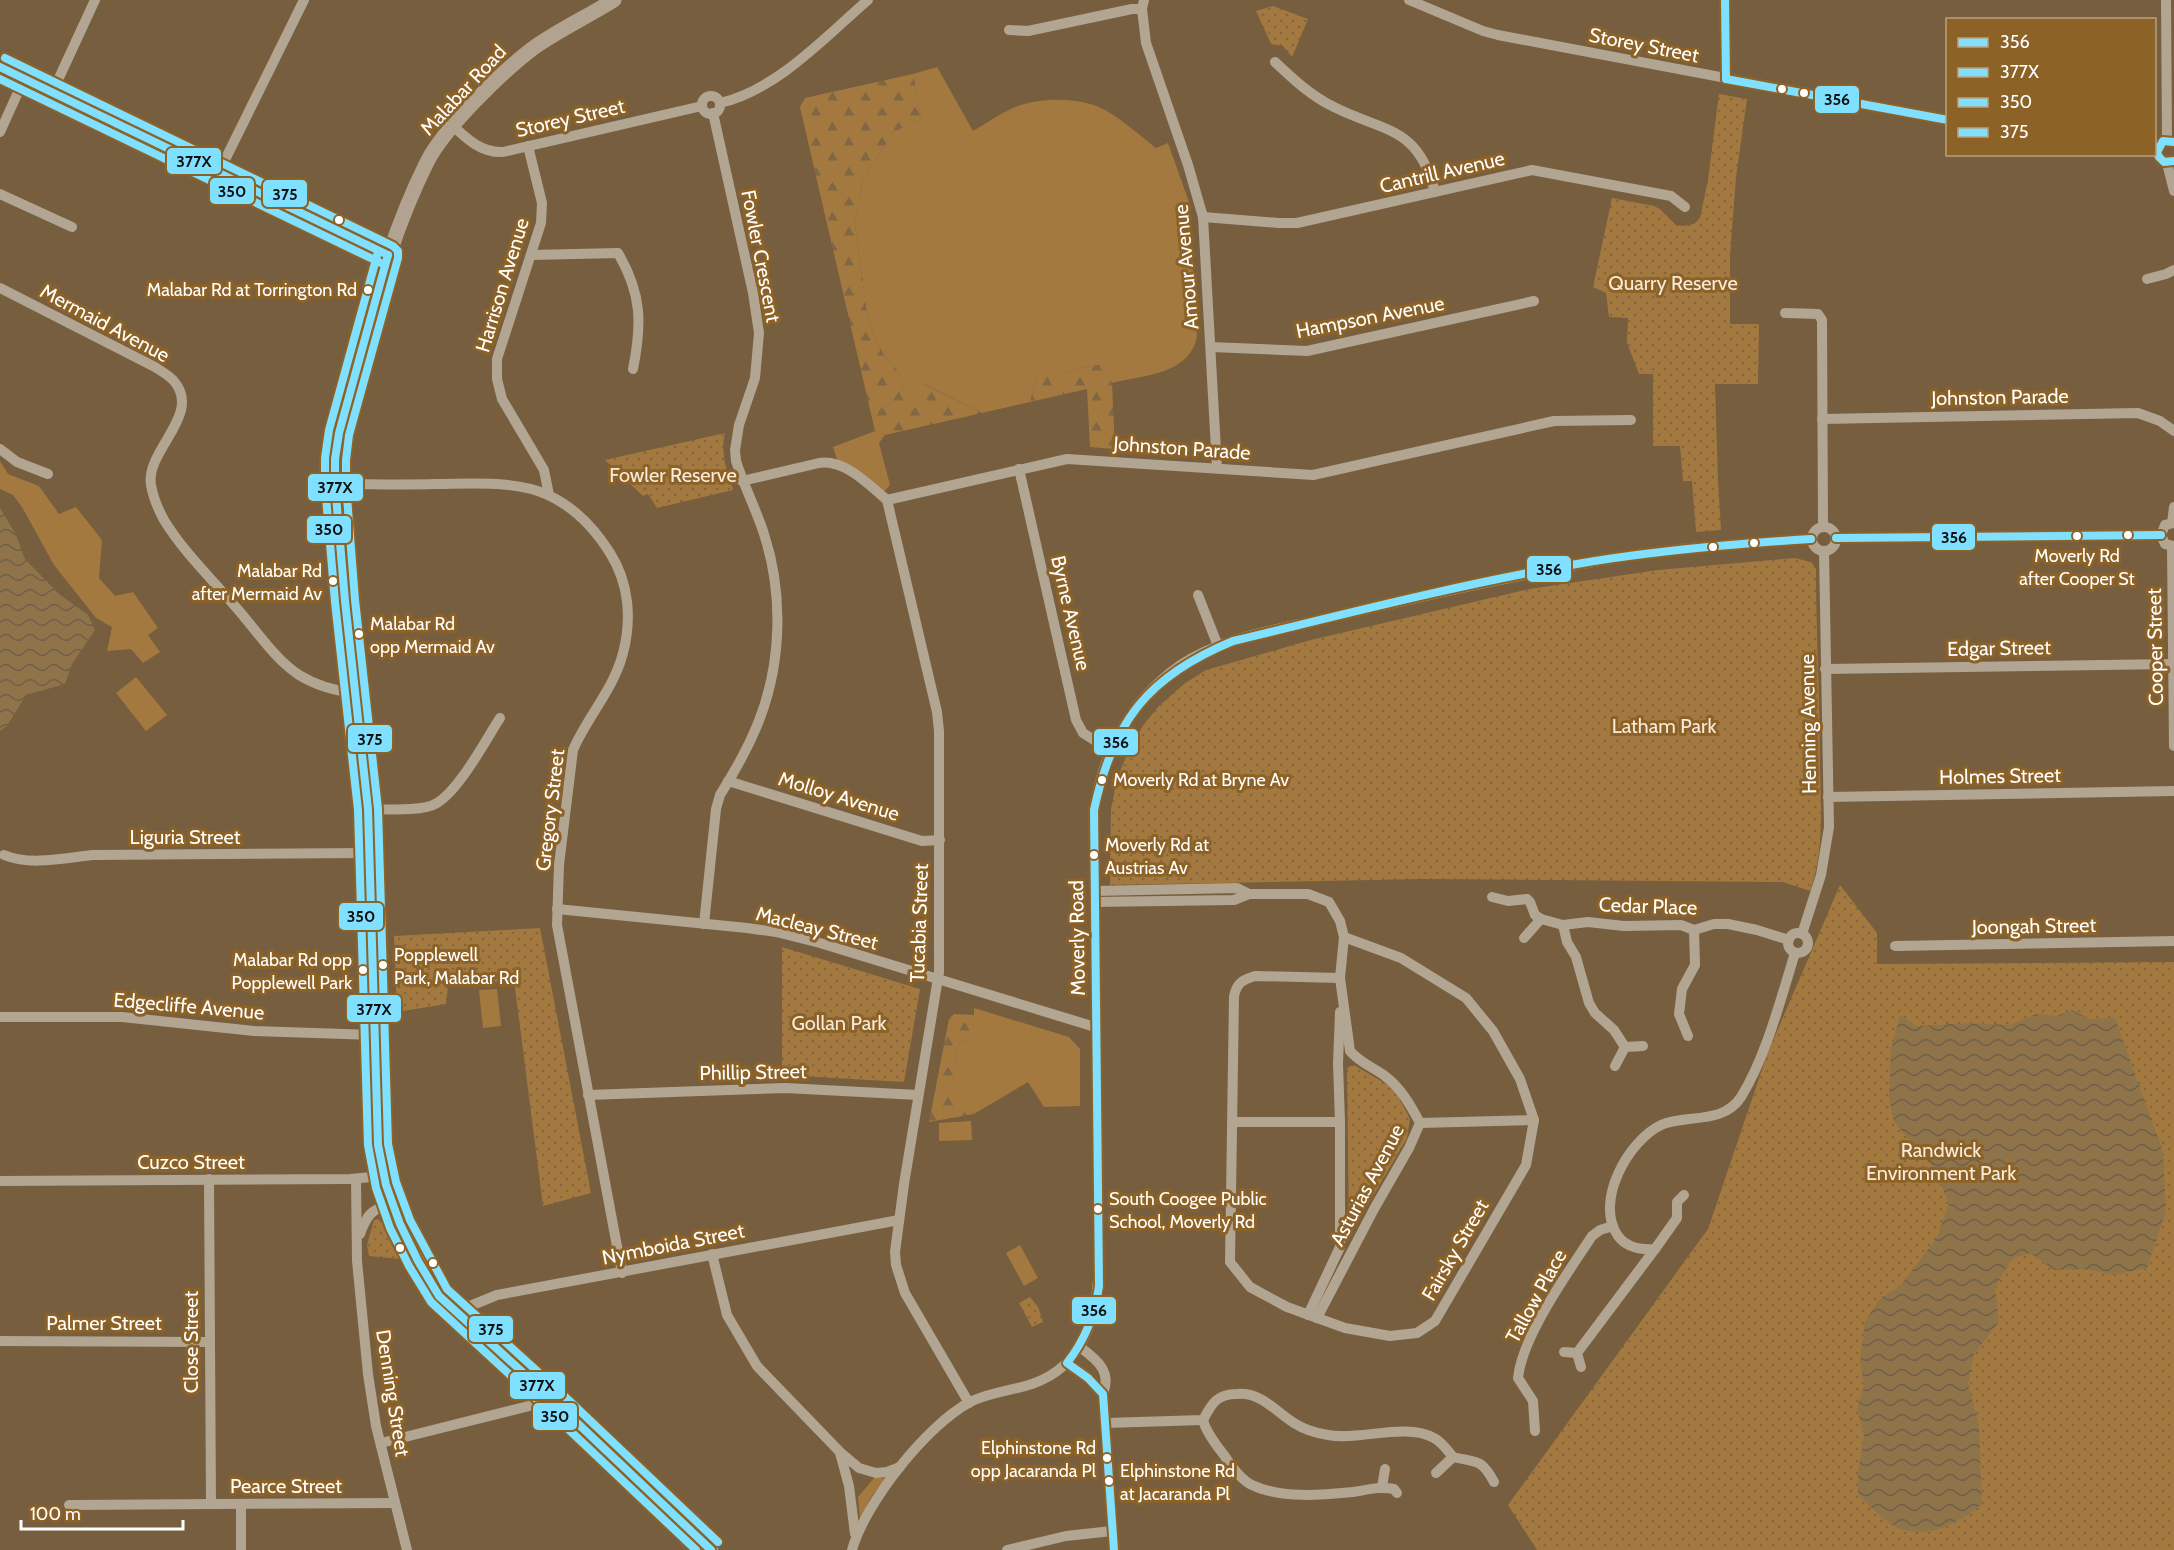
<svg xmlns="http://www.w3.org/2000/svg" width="2174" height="1550" font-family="Cabin,sans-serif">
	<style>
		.grass { fill: #a4793f }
		.forest { fill: url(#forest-firs) }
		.park { fill: url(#park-dots) }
		.water { fill: url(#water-waves) }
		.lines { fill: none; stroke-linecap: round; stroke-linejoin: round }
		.minor { stroke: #b2a592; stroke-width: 10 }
		.major { stroke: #b2a390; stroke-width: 15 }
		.bus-1-casing { stroke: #8d6227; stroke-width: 12 }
		.bus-2-casing { stroke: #8d6227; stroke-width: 12 }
		.bus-3-casing { stroke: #8d6227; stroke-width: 12 }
		.bus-4-casing { stroke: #8d6227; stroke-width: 12 }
		.bus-1 { stroke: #80e0ff; stroke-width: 8 }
		.bus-2 { stroke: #80e0ff; stroke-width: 8 }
		.bus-3 { stroke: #80e0ff; stroke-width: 8 }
		.bus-4 { stroke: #80e0ff; stroke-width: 8 }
		.bus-dot { fill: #fff; stroke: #8d6227; stroke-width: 2 }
		.labels { text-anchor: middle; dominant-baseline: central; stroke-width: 6; stroke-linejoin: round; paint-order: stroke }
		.bus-label { font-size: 18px; fill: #fff; stroke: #8d6227; text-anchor: start }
		.street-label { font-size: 20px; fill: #fff; stroke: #8d6227 }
		.park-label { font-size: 20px; fill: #f8ebdb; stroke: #8d6227 }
		.line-badge { stroke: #8d6227; stroke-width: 2 }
		.pale-badge-label { font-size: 16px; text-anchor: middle; font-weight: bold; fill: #111 }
	</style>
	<defs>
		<pattern id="forest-firs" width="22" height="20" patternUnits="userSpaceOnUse" patternTransform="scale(1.5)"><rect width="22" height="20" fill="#a4793f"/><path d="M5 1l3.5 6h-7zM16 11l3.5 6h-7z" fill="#816744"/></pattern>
		<pattern id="park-dots" width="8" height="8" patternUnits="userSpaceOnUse" patternTransform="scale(1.5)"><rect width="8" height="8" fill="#a4793f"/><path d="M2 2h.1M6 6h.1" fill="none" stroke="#816744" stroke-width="1.8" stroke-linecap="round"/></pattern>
		<pattern id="water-waves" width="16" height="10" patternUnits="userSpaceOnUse" patternTransform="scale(1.5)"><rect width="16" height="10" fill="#8f7349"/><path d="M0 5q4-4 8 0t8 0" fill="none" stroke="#6e604a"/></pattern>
	</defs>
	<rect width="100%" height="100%" fill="#765e3e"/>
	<g class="grass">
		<path d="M937 67 973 131C985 124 999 114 1013 108 1038 97 1079 97 1103 109 1122 119 1139 135 1156 148L1168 143 1189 202 1197 336C1190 375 1143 375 1112 383L1099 365 1080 368 1061 375H1037L1030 402 982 413 924 384 922 400 907 405 900 374 885 357 875 339 867 315 855 224 863 180 893 132 921 119 913 74Z"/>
		<path d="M875 431 885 435 879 443 890 485 881 495 839 465 833 447Z"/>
		<path d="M0 461 8 474 39 486 59 514 76 507 102 540 99 578 115 596 133 592 158 628 148 635 160 652 143 663 131 649 107 651 112 627 96 618 54 565 22 507 13 495 0 489Z"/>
		<path d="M136 677 167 715 146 731 116 693Z"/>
		<path d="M497 989 501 1026 483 1028 479 990Z"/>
		<path d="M974 1008 1069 1037 1080 1049V1106L1044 1107 1028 1082 974 1114 958 1100 951 1099 958 1044 978 1038 975 1026 949 1019 954 1014 974 1015Z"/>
		<path d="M971 1121 972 1140 939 1141V1123Z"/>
		<path d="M1020 1245 1038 1278 1024 1286 1006 1253Z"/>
		<path d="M874 1478H886L872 1496 860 1519 858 1497Z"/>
	</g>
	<g class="forest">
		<path d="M913 74 921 119 893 132 863 180 855 224 867 315 875 339 885 357 900 374 907 404 922 400 923 384 982 413 885 435 875 431 800 107 805 98Z"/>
		<path d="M1099 365 1112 383 1115 449 1090 447 1087 389 1030 402 1037 375H1061L1080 368Z"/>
		<path d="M949 1019 976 1026 978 1038 958 1044 952 1094 974 1114 929 1122Z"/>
	</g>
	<g class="park">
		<path d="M1273 6 1308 19 1292 57 1283 46 1271 44 1256 11Z"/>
		<path d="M1719 94 1747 99 1736 177 1730 256V324H1759L1758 384H1715L1718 481 1721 530 1696 532 1692 481H1683L1680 446H1653V374H1639L1627 343 1628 318 1609 317 1606 293 1593 287 1612 198 1654 206 1660 209 1676 225 1683 226 1694 224 1700 218 1708 180Z"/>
		<path d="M725 433C720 453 727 471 733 490L657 508 648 494 643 496 605 460Z"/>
		<path d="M1795 558 1811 562 1816 568C1816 636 1820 702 1820 769 1821 810 1824 853 1810 891L1783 882 1422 879 1110 885 1111 809 1117 779 1128 752 1144 724 1159 706 1184 684 1206 670 1311 640 1529 589 1658 570Z"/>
		<path d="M1840 885 1877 933V964L2174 962V1550H1537L1508 1505 1708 1229 1768 1052Z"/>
		<path d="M540 928 591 1193 543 1206 514 980 448 986 446 1004 397 1012 394 936Z"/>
		<path d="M782 947 920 989 904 1082 782 1075Z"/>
		<path d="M1354 1065 1388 1085 1396 1092 1410 1119 1407 1138 1350 1235 1349 1234 1347 1070 1348 1067Z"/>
		<path d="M378 1219 382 1222 400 1259 369 1256 367 1245 374 1220Z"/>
		<path d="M1030 1297 1038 1307 1043 1322 1032 1327 1019 1303Z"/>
	</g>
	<g class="water">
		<path d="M0 508 16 535 25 559 59 594 88 615 95 630 72 664 65 684 26 695 7 726 0 731Z"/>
		<path d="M2072 1010 2089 1019 2115 1018 2163 1152 2166 1211 2147 1268 2113 1275 2086 1269 2054 1270 2030 1253 2013 1258 1995 1287 1999 1322 1974 1354 1968 1384 1979 1425 1982 1504C1960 1523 1932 1538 1901 1529 1887 1525 1868 1504 1858 1494V1471L1864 1436 1857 1408 1864 1386 1860 1360 1865 1322 1879 1299 1900 1286 1936 1239 1949 1204 1934 1168 1894 1122 1889 1098 1891 1049 1900 1015 1916 1026 1971 1023 2010 1025 2036 1014 2057 1016Z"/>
	</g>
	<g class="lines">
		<g class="minor">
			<path d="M1144 0 1142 9 1146 43 1188 165 1203 217 1217 468"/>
			<path d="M1409 0 1483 31 1498 35 1948 120"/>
			<path d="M1725 0 1726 79"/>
			<path d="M2166 0 2167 140"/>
			<path d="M1009 30 1028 31 1132 9H1142"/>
			<path d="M1275 62C1293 79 1311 96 1334 107 1386 133 1418 126 1435 192"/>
			<path d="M0 67 388 255"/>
			<path d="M52 93 95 0"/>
			<circle cx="711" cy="105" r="9"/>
			<path d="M720 103C777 90 825 37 868 0"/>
			<path d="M453 126C468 140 482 153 503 152L702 106"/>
			<path d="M0 132 24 79"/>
			<path d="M2174 142 2163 141C2155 147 2155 157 2164 162L2174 161"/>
			<path d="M528 146 542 203 541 223 497 359V379L502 399 544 470 549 495"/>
			<path d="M2167 163 2174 191"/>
			<path d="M218 174 304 0"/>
			<path d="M0 194 72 227"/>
			<path d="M1203 217 1279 223H1297L1532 170 1671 196 1685 207"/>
			<path d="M531 255 618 253C642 294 642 324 633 369"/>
			<path d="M2147 279 2166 274 2174 270"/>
			<path d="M0 288 155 367C161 371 168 375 173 380 204 414 145 450 151 485 153 497 158 509 164 520 184 553 215 582 240 612 258 633 276 660 299 675 317 686 335 691 355 693"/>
			<path d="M1785 313 1818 314 1822 320 1823 526"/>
			<path d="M1211 347 1307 351 1534 301"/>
			<path d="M1822 419 2138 413 2160 421 2174 431"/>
			<path d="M0 449 17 462 48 474"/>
			<path d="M1019 469 1076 720 1083 733 1110 750"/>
			<path d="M742 481 819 463C845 459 869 485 887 500"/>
			<path d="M335 484C369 484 402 485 435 484 470 484 516 480 548 495 574 507 595 529 610 553 629 583 632 619 623 653 614 689 587 717 573 750L559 865 557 925 622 1273"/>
			<path d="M887 500 937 712 939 731V972L904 1184 895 1252 896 1265 905 1293 969 1403"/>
			<path d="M887 500 1067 459 1313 475 1554 421 1631 420"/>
			<path d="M2172 523 2174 507"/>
			<path d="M2174 523 2165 525 2161 535 2165 544 2174 546"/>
			<circle cx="1824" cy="539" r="12"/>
			<path d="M1836 538 2161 535"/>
			<path d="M2172 547 2174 746"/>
			<path d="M1198 595 1218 646"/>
			<path d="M1825 669 2174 664"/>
			<path d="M728 781 922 841 940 840"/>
			<path d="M1828 797 2174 791"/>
			<path d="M368 809C385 809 423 812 437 803 460 789 485 741 500 718"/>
			<path d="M4 855C30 866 65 858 93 855L368 853"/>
			<path d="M1094 891 1237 888 1249 894"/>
			<path d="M1492 897 1508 901 1527 899 1530 902 1535 915 1541 919 1563 925 1588 922 1624 926 1681 925 1694 930 1714 924H1728L1757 930 1789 940"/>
			<path d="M1094 902 1234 900 1249 894H1308L1329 902 1340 921 1344 937 1340 978 1350 1051C1360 1063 1373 1067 1385 1076 1401 1088 1411 1106 1420 1123L1409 1148 1374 1209 1317 1318"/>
			<path d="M557 909 747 928 776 932 820 943 1095 1027"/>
			<path d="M704 924 716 809 720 795C735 771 750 745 760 718 782 660 783 592 764 534 756 509 744 486 736 461L735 450 739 425 755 378 759 333 753 293 713 113"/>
			<path d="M1563 925 1567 942 1576 957 1589 1003 1595 1013 1614 1030 1625 1047 1615 1066"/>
			<circle cx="1798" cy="943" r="10"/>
			<path d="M1802 934 1821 875 1829 827 1824 551"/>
			<path d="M1524 938 1541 919"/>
			<path d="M1895 946 2174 941"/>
			<path d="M1340 978 1255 976C1242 980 1237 983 1234 996L1230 1262 1250 1287 1287 1307 1345 1328 1390 1336 1417 1333 1435 1321 1526 1165 1534 1120 1520 1079 1493 1031 1466 998 1401 958 1344 937"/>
			<path d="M0 1017H122L254 1031 374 1035"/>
			<path d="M1688 1036 1679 1014 1682 989 1695 965 1694 930"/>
			<path d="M1625 1047 1643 1046"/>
			<path d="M588 1095 786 1088 918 1095"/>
			<path d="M1233 1122H1340"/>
			<path d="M1420 1123 1534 1120"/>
			<path d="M209 1179 211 1504"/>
			<path d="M356 1179 357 1261 368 1374 376 1426 407 1550"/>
			<path d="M0 1181 350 1179 383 1176"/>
			<path d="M1684 1195 1677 1202V1218L1655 1249C1642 1250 1627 1248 1618 1236 1594 1202 1628 1141 1661 1125 1686 1114 1723 1125 1741 1097 1766 1057 1781 998 1795 953"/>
			<path d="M360 1234C367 1214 371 1211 391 1202"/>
			<path d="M712 1254 727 1315 757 1366 840 1452 859 1468 876 1473 887 1472 900 1467"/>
			<path d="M1308 1315 1340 1247V1122L1338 1064 1340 1012"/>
			<path d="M460 1316 470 1306 497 1295 899 1220"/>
			<path d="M0 1341 209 1342"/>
			<path d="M1080 1347C1097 1360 1112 1371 1103 1394L1114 1550"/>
			<path d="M1564 1352 1577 1353"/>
			<path d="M1067 1363 1088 1378 1103 1394"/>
			<path d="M1581 1367 1577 1353 1655 1249"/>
			<path d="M1203 1420C1206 1432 1216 1445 1224 1455 1231 1466 1241 1480 1252 1485 1281 1499 1322 1495 1353 1492 1367 1490 1379 1486 1394 1489L1397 1493"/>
			<path d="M1105 1423 1203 1420C1212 1403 1217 1394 1237 1394 1261 1392 1275 1411 1294 1423 1305 1430 1315 1433 1328 1435 1359 1441 1406 1422 1434 1438 1442 1442 1447 1450 1453 1457 1477 1463 1481 1458 1494 1482"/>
			<path d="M1535 1431 1533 1401 1518 1378C1522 1336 1569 1271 1592 1236L1600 1230 1613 1226"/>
			<path d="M381 1443 553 1400"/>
			<path d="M840 1453 849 1486 855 1534"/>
			<path d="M1436 1473 1453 1457"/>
			<path d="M1382 1487 1385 1469"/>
			<path d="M69 1505 395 1503"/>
			<path d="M241 1550V1504"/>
			<path d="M852 1550C865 1503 927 1425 970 1402 990 1392 1011 1391 1032 1384 1087 1365 1098 1312 1099 1261L1094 810C1103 752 1130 701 1179 666 1226 634 1288 628 1342 615 1434 594 1525 573 1617 558 1681 547 1747 543 1811 539"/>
			<path d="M1007 1550 1066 1536 1112 1531"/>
		</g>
		<path class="major" d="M614 0C587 17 558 30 532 49 502 72 444 128 427 162 384 248 364 341 339 433L335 459V484L345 601 368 809 378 1145C384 1200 410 1250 439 1296L553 1400 711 1550"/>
		<defs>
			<g id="bus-1">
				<path d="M1725 0 1726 79"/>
				<path d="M1726 79 1948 120"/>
				<path d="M2174 142 2163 141 2157 152 2159 157 2164 162 2174 161"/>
				<path d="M1836 538 2161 535"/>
				<path d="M1114 1550 1103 1394 1088 1378 1067 1363C1085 1340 1095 1315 1099 1286L1094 810C1113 721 1148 676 1233 641 1345 614 1457 585 1571 565 1650 551 1731 544 1811 539"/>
			</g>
			<g id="bus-2">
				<path d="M0 67 388 255"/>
				<path d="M388 255 339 433 335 459V484L345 601 368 809 378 1145 386 1185 400 1224 418 1261 439 1296 553 1400 711 1550"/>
			</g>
			<g id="bus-3">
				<path d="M0 79 383 264"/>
				<path d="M378 252 329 430 325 458V485L335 602 358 810 368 1145 376 1188 390 1228 409 1266 431 1302 546 1408 696 1550"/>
			</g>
			<path id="bus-4" d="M5 58 393 246 398 251V258L349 435 346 460V484L355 600 378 809 388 1144 396 1182 410 1220 447 1289 560 1392 718 1542"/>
		</defs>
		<use href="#bus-1" class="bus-1-casing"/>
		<use href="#bus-2" class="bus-2-casing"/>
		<use href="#bus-3" class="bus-3-casing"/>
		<use href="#bus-4" class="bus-4-casing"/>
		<use href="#bus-1" class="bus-1"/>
		<use href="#bus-2" class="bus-2"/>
		<use href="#bus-3" class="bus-3"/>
		<use href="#bus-4" class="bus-4"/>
	</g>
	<g class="bus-dot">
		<circle cx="1782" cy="89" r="5"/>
		<circle cx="1804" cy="93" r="5"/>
		<circle cx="339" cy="220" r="5"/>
		<circle cx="368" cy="290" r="5"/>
		<circle cx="2128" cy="535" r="5"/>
		<circle cx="2077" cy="536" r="5"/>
		<circle cx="1754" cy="543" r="5"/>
		<circle cx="1713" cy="547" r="5"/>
		<circle cx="333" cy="581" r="5"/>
		<circle cx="359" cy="634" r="5"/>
		<circle cx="1102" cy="780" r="5"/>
		<circle cx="1094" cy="855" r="5"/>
		<circle cx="383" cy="965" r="5"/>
		<circle cx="363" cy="970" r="5"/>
		<circle cx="1098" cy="1209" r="5"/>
		<circle cx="400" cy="1248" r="5"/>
		<circle cx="433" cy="1263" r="5"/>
		<circle cx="1107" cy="1458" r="5"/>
		<circle cx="1109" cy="1481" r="5"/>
	</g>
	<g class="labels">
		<g class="bus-label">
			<text x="357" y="290" text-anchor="end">Malabar Rd at Torrington Rd</text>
			<text x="2077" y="556" text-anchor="middle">Moverly Rd<tspan x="2077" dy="23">after Cooper St</tspan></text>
			<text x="322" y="571" text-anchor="end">Malabar Rd<tspan x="322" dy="23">after Mermaid Av</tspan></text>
			<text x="370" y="624">Malabar Rd<tspan x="370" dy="23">opp Mermaid Av</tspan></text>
			<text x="1113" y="780">Moverly Rd at Bryne Av</text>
			<text x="1105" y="845">Moverly Rd at<tspan x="1105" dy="23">Austrias Av</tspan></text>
			<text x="394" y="955">Popplewell<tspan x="394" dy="23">Park, Malabar Rd</tspan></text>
			<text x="352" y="960" text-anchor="end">Malabar Rd opp<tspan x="352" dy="23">Popplewell Park</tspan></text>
			<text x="1109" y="1199">South Coogee Public<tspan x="1109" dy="23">School, Moverly Rd</tspan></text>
			<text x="1096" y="1448" text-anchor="end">Elphinstone Rd<tspan x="1096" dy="23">opp Jacaranda Pl</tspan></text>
			<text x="1120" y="1471">Elphinstone Rd<tspan x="1120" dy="23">at Jacaranda Pl</tspan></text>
		</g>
		<g class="street-label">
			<text transform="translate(1644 45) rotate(11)">Storey Street</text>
			<text transform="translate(463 90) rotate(-47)">Malabar Road</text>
			<text transform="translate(570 118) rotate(-13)">Storey Street</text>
			<text transform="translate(1442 172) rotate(-13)">Cantrill Avenue</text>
			<text transform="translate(761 256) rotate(79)">Fowler Crescent</text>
			<text transform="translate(1186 267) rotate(-95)">Amour Avenue</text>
			<text transform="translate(502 285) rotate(-73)">Harrison Avenue</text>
			<text transform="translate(1370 317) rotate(-11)">Hampson Avenue</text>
			<text transform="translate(105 323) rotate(28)">Mermaid Avenue</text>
			<text transform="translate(2000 397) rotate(-1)">Johnston Parade</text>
			<text transform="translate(1182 448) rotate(4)">Johnston Parade</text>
			<text transform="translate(1071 613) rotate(77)">Byrne Avenue</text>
			<text transform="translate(2155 647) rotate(-91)">Cooper Street</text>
			<text transform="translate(1999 648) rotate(-1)">Edgar Street</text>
			<text transform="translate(1808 724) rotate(-91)">Henning Avenue</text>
			<text transform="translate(2000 776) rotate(-1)">Holmes Street</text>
			<text transform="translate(839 796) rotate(17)">Molloy Avenue</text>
			<text transform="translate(550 810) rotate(-83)">Gregory Street</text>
			<text x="185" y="837">Liguria Street</text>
			<text transform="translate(1648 906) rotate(2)">Cedar Place</text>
			<text transform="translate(919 923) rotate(-88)">Tucabia Street</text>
			<text transform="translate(2034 926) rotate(-1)">Joongah Street</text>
			<text transform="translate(817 928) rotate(14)">Macleay Street</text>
			<text transform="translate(1077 938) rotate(-91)">Moverly Road</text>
			<text transform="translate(189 1006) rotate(5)">Edgecliffe Avenue</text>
			<text transform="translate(753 1072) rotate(-1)">Phillip Street</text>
			<text x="191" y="1162">Cuzco Street</text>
			<text transform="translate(1367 1185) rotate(-62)">Asturias Avenue</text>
			<text transform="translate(673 1244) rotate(-11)">Nymboida Street</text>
			<text transform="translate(1455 1250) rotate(-60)">Fairsky Street</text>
			<text transform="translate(1536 1296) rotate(-61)">Tallow Place</text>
			<text x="104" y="1323">Palmer Street</text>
			<text transform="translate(191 1342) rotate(-90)">Close Street</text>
			<text transform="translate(393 1393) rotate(81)">Denning Street</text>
			<text x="286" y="1486">Pearce Street</text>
		</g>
		<g class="park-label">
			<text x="1673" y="283">Quarry Reserve</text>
			<text x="673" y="475">Fowler Reserve</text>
			<text x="1664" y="726">Latham Park</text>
			<text x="839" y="1023">Gollan Park</text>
			<text x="1941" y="1150">Randwick<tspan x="1941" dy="23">Environment Park</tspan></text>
		</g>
	</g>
	<g class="line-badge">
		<rect x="1814" y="85" width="46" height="29" rx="6" fill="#80e0ff"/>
		<rect x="166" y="147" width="56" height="28" rx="6" fill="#80e0ff"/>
		<rect x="209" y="177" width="46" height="28" rx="6" fill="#80e0ff"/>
		<rect x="262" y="179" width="46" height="29" rx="6" fill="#80e0ff"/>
		<rect x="307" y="473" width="57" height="29" rx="6" fill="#80e0ff"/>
		<rect x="306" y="515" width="46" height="29" rx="6" fill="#80e0ff"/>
		<rect x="1931" y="523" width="45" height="28" rx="6" fill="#80e0ff"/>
		<rect x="1526" y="555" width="46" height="28" rx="6" fill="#80e0ff"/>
		<rect x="347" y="724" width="46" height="29" rx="6" fill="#80e0ff"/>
		<rect x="1093" y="728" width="46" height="28" rx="6" fill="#80e0ff"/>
		<rect x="338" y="902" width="46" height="29" rx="6" fill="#80e0ff"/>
		<rect x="346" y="994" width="56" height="29" rx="6" fill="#80e0ff"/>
		<rect x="1071" y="1296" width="46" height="29" rx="6" fill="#80e0ff"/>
		<rect x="468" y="1315" width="46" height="28" rx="6" fill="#80e0ff"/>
		<rect x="509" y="1371" width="57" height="29" rx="6" fill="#80e0ff"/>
		<rect x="532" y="1402" width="46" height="29" rx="6" fill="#80e0ff"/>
	</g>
	<g class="pale-badge-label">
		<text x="1837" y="105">356</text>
		<text x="194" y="167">377X</text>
		<text x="232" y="197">350</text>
		<text x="285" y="200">375</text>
		<text x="335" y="493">377X</text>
		<text x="329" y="535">350</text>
		<text x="1954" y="543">356</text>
		<text x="1549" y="575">356</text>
		<text x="370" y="745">375</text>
		<text x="1116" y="748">356</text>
		<text x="361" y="922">350</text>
		<text x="374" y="1015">377X</text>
		<text x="1094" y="1316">356</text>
		<text x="491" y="1335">375</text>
		<text x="537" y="1391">377X</text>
		<text x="555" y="1422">350</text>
	</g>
	<rect x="1946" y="18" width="210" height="138" fill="#8d6227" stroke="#bba17d" stroke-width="1.5"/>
	<rect x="1958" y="38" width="30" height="9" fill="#80e0ff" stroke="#bba17d" stroke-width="1.5"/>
	<text x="2000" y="48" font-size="18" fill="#ffffff">356</text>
	<rect x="1958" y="68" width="30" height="9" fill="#80e0ff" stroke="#bba17d" stroke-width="1.5"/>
	<text x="2000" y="78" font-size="18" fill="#ffffff">377X</text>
	<rect x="1958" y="98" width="30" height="9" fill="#80e0ff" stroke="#bba17d" stroke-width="1.5"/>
	<text x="2000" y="108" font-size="18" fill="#ffffff">350</text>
	<rect x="1958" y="128" width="30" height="9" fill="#80e0ff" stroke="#bba17d" stroke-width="1.5"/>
	<text x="2000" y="138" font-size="18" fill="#ffffff">375</text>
	<path d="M21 1520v9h162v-9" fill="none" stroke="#ffffff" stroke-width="3"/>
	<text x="30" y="1520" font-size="18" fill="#ffffff" stroke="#8d6227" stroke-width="4.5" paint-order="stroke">100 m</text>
</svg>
